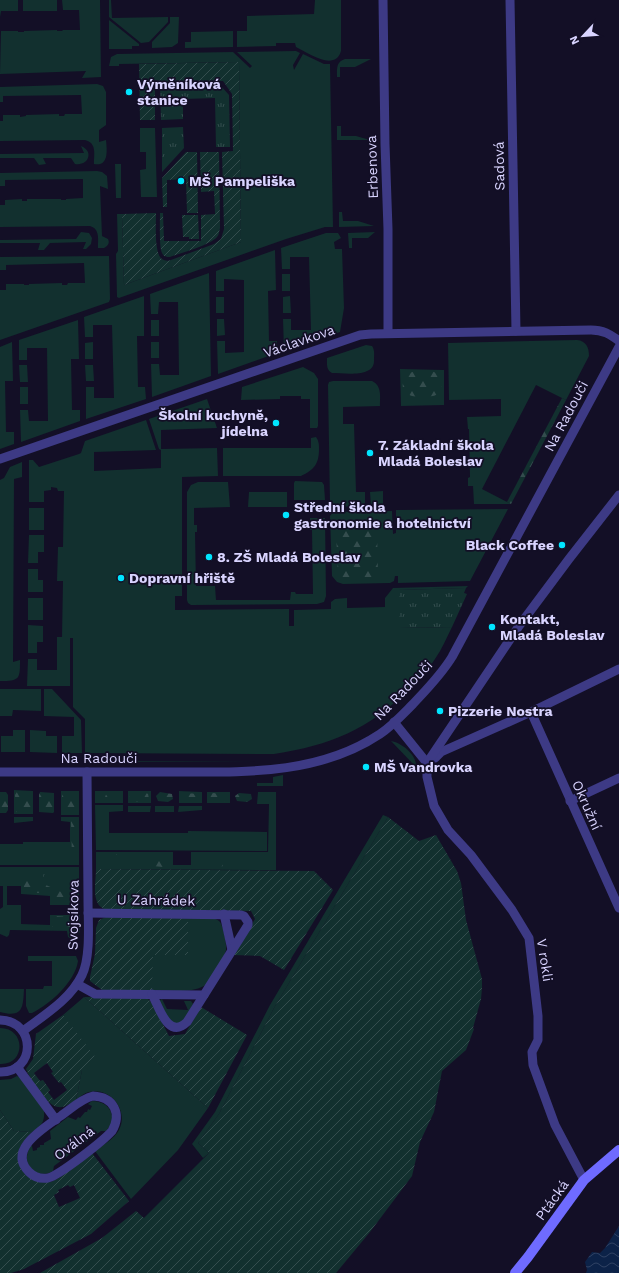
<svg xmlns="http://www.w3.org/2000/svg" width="619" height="1273" font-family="'Work Sans',sans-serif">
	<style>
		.grass { fill: #12302f; fill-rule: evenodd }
		.forest { fill: url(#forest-firs) }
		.park { fill: url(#park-tufts) }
		.garden { fill: url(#garden-furrows); fill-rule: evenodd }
		.water { fill: url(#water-waves) }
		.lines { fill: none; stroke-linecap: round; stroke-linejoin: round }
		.street { stroke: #3d3a85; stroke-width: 9 }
		.secondary { stroke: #6f6bff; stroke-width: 10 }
		.poi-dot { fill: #00e5ff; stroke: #130f26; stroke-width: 1.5 }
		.labels { text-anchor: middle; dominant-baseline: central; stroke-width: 3.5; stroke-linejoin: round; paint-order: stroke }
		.poi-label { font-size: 14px; font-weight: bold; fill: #d9d4ff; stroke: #130f26; text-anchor: start }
		.street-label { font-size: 14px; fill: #d9d4ff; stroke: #130f26 }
	</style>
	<defs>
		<pattern id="forest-firs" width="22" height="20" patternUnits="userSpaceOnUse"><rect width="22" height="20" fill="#12302f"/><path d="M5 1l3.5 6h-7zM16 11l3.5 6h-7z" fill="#344d4e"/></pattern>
		<pattern id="park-tufts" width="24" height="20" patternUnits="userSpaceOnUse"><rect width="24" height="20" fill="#12302f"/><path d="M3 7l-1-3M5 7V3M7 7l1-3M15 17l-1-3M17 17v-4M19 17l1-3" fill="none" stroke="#344d4e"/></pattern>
		<pattern id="garden-furrows" width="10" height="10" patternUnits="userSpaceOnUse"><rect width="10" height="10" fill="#12302f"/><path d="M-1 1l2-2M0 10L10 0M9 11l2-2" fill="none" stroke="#344d4e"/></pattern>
		<pattern id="water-waves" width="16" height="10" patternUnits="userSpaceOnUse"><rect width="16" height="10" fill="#0c2248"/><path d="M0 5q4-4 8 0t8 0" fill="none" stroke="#2f4163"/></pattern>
	</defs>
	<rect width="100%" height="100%" fill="#130f26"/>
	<g class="grass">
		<path d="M0 0H18V11H1L0 17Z"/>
		<rect x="23" y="0" width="34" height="11"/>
		<path d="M62 0H100L101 77 82 78 86 71 0 74 1 31H18V32H24V31L57 30V31H62L63 30H80L79 10H63Z"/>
		<path d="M109 0H111L112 18 168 17V22L149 42 141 43 109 17Z"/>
		<path d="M315 0H341V51C335 72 308 53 296 47L295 43H276V46L237 47V31H247V16L314 14Z"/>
		<path d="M170 17H179L178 43 172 47 152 48V42L170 23Z"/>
		<path d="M109 20 139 44V46H132V49H109Z"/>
		<path d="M233 31V47L185 48V42H191V32Z"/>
		<path d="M296 51 300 53 293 65 294 70 303 54 324 64H330L333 227H325L286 239 119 298 117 297 116 254 118 251 117 214H122L124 285 241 242 239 62 119 64V66H109L111 57 117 54 233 52 250 68 252 66 237 52Z"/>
		<path d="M345 59H371L355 67H340V77H337C337 68 336 62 345 59Z"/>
		<path d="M97 84 103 86 106 92V125L99 130V142L106 140C107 150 109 167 94 164 94 154 97 143 85 140L0 141V121H3V115H20V117L26 116V115L59 114V116H64L65 114H82L81 95 3 96V102H0V87Z"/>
		<path d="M337 126H341V136H356L370 140H337Z"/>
		<path d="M140 128H155L157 197H141L140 170 146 169V152H140Z"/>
		<path d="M81 146C94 151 89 166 75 164L71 158H43L46 164 39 165 34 158H0V154L84 153Z"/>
		<path d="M115 164H121V198H116Z"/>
		<path d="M97 171 102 172 107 176 108 189 100 186 102 236 108 239C110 243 108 246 104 248H98C98 239 100 229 90 226L0 227V205H5V200L22 199V201H27V199H61V200H66V199L83 198V179L5 180V186H0V173Z"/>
		<path d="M339 212H342L343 221H358L374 226 339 227Z"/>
		<path d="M81 232 89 233 92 238 91 244 86 249H83L86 242 50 243 44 250H38L40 243H0V240L76 239Z"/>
		<path d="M375 232 368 238H352V248H349L348 233Z"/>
		<path d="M326 233H338L341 238 334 242 335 249H342L344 308 340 332 284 351 283 319H291V330H311L309 257H290V269H282L281 248Z"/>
		<path d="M275 250 276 290 268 291 269 341H277V353L218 374 217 341H225V353L244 352V280L224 279V291H216V271Z"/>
		<path d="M109 256 110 299 109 302 0 340V290H6V284H24V285H29V284L62 283V285H67L68 283H85L84 263 6 265V270H0V257Z"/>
		<path d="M209 273 211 376 152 397 151 364H159L160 375H179L178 302H159L158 314H151L150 294Z"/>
		<rect x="282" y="274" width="8" height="17"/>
		<path d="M144 296V336H137L138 387H145L146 399 86 419V387H94V398H114L112 325H93V337H85L84 317Z"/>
		<path d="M290 296 291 313H283V297Z"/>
		<rect x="216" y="297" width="8" height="16"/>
		<path d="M217 319H224L225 335 217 336Z"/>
		<path d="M78 320 79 359H71L72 410H80V421L21 442 20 410H28L29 421H48L47 348H27V360H19V340Z"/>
		<rect x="151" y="320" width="8" height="16"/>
		<path d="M577 340C586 341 589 347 589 356L566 400 536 385 482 489 511 504H474L473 486H468V478L470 477 469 429H468L467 417 501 416V399L449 400 448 343Z"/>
		<path d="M12 342 13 381H5L6 432H14V444L0 449V347Z"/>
		<path d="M93 342V359H85V343Z"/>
		<rect x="151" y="342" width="8" height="16"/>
		<path d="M366 345 372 346C375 350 374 355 374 361 374 378 344 373 332 373 326 370 327 364 327 358Z"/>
		<path d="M19 365H27L28 382H20Z"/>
		<path d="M85 365H93L94 381H86Z"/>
		<path d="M303 367 314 373 318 379V426L317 428H310V399H301V396H280V399L241 400 242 387Z"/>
		<path d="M400 369 444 370V405L401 406Z"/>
		<path d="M333 381H372C382 386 380 396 380 406L343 407V424H354L356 492H355H365V506L333 507 330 504 328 385 329 382Z"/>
		<rect x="20" y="387" width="8" height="17"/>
		<path d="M207 399 217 428 161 430V449L217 448 218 476 182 477V596H175V610L289 609V626H294V610L331 609V602L335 599 347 598V608L385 607V598L393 588 468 586 466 588 399 590V628L452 627C447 637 442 649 435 659 428 670 418 680 409 689 368 730 331 745 274 754L85 753V719L73 707V638H70V686H27L28 659H37V670H57V637H62L63 581H57L58 547H63L64 491H58L57 488 51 487V490L44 491V502H29V460H33L39 467 79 454 81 453 85 441 146 420 156 450 94 452V471L161 468V450L159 449 149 419Z"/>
		<path d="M316 437C319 441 319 445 319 449 319 464 314 470 301 476H223V448H311V438Z"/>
		<path d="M22 462V477L14 479 13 662 20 660C20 679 20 681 0 681V480L4 478 10 467Z"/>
		<path d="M295 481 322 482 324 485 325 500H294V483Z"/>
		<path d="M198 482H228L230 507 194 508V525H197V532H195L196 586H215L216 600H290L291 592H295L296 594H313L312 530H310V518H325L326 596 324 602 317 604 191 605 188 603 187 600V492L191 485Z"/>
		<path d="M383 491V506H371L370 492Z"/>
		<path d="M249 492H287V507H248Z"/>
		<rect x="29" y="508" width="15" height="22"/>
		<path d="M508 509 470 581 398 583V576H395L394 581 390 583 343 584 337 582 332 576 330 516 333 512 392 511 393 534 396 533V510Z"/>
		<path d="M29 535H44V552H38V563H28Z"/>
		<path d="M28 569H38V580H43V592H28Z"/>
		<rect x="28" y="598" width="15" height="22"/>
		<path d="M28 625 43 626V642H37V653H28Z"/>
		<path d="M0 689H41V711L13 710 12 716H0Z"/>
		<path d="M44 689H52L81 720 82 753H62V736H74V717L44 716Z"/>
		<path d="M13 730H25V752H1V736H13Z"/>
		<path d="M30 730 46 731V736H57V753L30 752Z"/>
		<path d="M391 741C402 743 417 755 416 767Z"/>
		<path d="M92 761H273L92 762Z"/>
		<path d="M283 775V786H257V783H273V777Z"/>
		<path d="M14 790 33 791V814H14Z"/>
		<rect x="61" y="791" width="18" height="24"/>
		<rect x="95" y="791" width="28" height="12"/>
		<rect x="128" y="791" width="23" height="12"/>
		<path d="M179 791 202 792V803H179Z"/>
		<rect x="207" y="792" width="23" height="11"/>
		<path d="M258 792H276V870L96 869V852H116L117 861H132V852H268L269 804H257ZM173 852H191V865H173Z"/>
		<path d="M95 805H123V811L109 812V833H188V831L267 832V851L96 850Z"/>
		<path d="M128 806H151L150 812H128Z"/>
		<rect x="155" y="806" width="19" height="6"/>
		<path d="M179 806H202V810L178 812Z"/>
		<path d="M383 815 388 817 274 1008 219 1114 198 1143 209 1153 203 1158 192 1144 215 1112 270 1005Z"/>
		<path d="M14 817H33V821L14 823Z"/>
		<path d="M61 817H79V865H0V844H23V842H70V822L61 821Z"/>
		<path d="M0 867H44V880H57V867H79V905H50V896L21 894V886H7V905H21V924L50 925V915H80V932L75 936 70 938 68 937 67 931 10 930 9 935 7 937 0 934V909L3 907V886H0Z"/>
		<path d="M188 918C197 918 212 915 219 921 223 924 227 944 226 950 225 956 209 984 204 986 189 994 168 990 152 990V954L188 955Z"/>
		<path d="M28 956H76L78 961C75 982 50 1004 32 1013H29L26 1006V989H43L44 986H52V961H28Z"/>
		<path d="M0 989H24C23 1008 23 1018 0 1012Z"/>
		<path d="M84 997 208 1108 178 1150 131 1199 95 1151C103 1145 114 1139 119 1130 129 1111 111 1087 89 1092 84 1093 80 1097 76 1100L82 1070 63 1015Z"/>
		<path d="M162 999 167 1009 188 1010 184 1001H191L193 1004 185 1020 179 1024 170 1022 159 1001Z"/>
		<path d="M0 1028C26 1028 26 1065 0 1064Z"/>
		<path d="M17 1076 21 1078 44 1111C45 1122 41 1126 32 1132L14 1131 0 1110V1080L11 1079Z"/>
		<path d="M92 1101C110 1101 119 1118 106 1131H101L54 1166 53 1171C36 1181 19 1163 31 1146H32L33 1151 37 1150V1148L40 1147V1145H44V1143L51 1139 50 1131 68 1117 76 1120 78 1117 80 1118 85 1112H87L88 1109 90 1110 92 1106 88 1104Z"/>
	</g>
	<g class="forest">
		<path d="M412 372C419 372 428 371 434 372 445 376 444 394 433 396 427 397 413 398 408 394 398 387 404 377 412 372Z"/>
		<path d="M562 398 566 400 511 504 507 502Z"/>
		<path d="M348 521C359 521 372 518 377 529L378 575 376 579 344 581 338 575 336 532C339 525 341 523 348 521Z"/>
		<path d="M0 792H6L8 795V810L6 813H0Z"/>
		<path d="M17 792 31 793V812L29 813 16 812 15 795Z"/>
		<path d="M40 792 54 793V812L53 813 39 812V795Z"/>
		<path d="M64 792 77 793V812L76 813 62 812V795Z"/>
		<path d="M110 792H119L122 796V799L117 801 107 800 105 796Z"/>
		<path d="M160 792 172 794 173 799 168 802 158 801 156 796Z"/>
		<path d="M131 793H146L148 794 149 799 144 802H133L129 798Z"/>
		<path d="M184 793 200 794V799C196 803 187 803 182 801L180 796Z"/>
		<path d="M212 793 228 794V799C224 803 215 803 210 801L208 796Z"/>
		<path d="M239 793 251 794 252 799 247 802 237 801 235 796Z"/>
		<path d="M76 818 78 822V859L76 862 72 861V859L71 822 73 819Z"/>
		<path d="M156 858 167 859 168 864 163 867 153 866 151 861Z"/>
		<path d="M210 859 222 860 223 866 218 868 208 867 206 862Z"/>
		<path d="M74 868 77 869 78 871V901L76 904 73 903 72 901V871Z"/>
		<path d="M26 876 68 895 71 898 70 903 55 904 52 901V894L50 893H26C23 889 23 880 26 876Z"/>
		<path d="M54 916 70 917V929H54L52 927V919Z"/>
		<path d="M74 917H76L79 920V931L76 933H74C71 930 71 921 74 917Z"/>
	</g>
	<g class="park">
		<path d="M220 85 229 95 230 147H216L215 98 183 99V119L161 120 160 86Z"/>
		<path d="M183 127 184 148 162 172V128Z"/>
		<path d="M466 588 464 593 467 594 452 627 399 628V590Z"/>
		<rect x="116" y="852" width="16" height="9"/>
		<path d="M44 867H57V880H43Z"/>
	</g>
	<g class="garden">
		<path d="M239 62 241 242 124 285 122 214 156 213C156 223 154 254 162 259 165 261 168 261 171 260L214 244 221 239 224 229 222 152 233 151 232 94 223 81 155 82V120H140L139 64Z"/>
		<path d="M186 152H197L198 213H187L186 179 167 180V207H163L162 178Z"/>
		<path d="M200 152H219L220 228C219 232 219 235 217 237 210 245 181 253 170 257 166 257 164 257 162 253 159 247 160 222 160 213H163L164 241H201V215L215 214 214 191 201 192Z"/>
		<path d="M182 215H198L199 239H189V237H183Z"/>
		<path d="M388 817 419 841 436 835 457 871 461 883 466 920 482 979V988L481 999 473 1028 474 1029 466 1050 442 1071 434 1112 420 1142 412 1176 370 1232 336 1273H40L102 1238 136 1211 144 1218 209 1153 198 1143 219 1114 274 1008Z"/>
		<path d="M96 869 314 871 333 890 284 970 260 956 233 955 255 919 251 911 107 910C90 906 96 883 96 869Z"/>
		<path d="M106 917 188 918V955H153L152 990H102L90 981V977L95 954 96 928 99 920Z"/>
		<path d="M84 997 143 998 148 999 152 1003 169 1036 185 1034 201 1007 247 1035 208 1108Z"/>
		<path d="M63 1015 97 1059 82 1070 76 1100C71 1103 65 1108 58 1107 47 1106 30 1079 26 1069L33 1059 36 1034ZM47 1063 53 1072 51 1073 59 1083 61 1082 67 1090 54 1100 48 1092 50 1090 43 1080 40 1081 34 1073Z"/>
		<path d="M0 1110 14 1131 32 1132C18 1145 12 1159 27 1176L51 1182 59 1178 92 1153 129 1201 91 1234 24 1269 11 1273H0ZM68 1185 70 1187 74 1185 80 1198 59 1207 54 1195 59 1192 58 1190Z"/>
	</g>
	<path class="water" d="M619 1226V1273H586L587 1270 585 1262 592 1252 600 1253 605 1248Z"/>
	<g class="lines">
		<g class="street">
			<path d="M383 0 385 144 388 229V333"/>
			<path d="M510 0 516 331"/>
			<path d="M0 459 360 335 371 334 591 330C603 330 610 334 619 341"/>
			<path d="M531 712 619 908"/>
			<path d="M394 722 427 763"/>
			<path d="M435 758 441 752 531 712 619 669"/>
			<path d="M427 763V777L434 806 448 830 471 855 512 910 529 938 538 1016V1040L532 1052 533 1065 555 1125 584 1180"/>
			<path d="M427 763 519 626 569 559 619 495"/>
			<path d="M0 772C56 772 113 772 169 772 241 772 317 776 380 734 392 726 403 714 413 704 427 689 441 675 452 657L619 347"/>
			<path d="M570 801 619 778"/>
			<path d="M224 914 232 950"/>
			<path d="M77 984 95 994 204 995 248 925V922L244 916 241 915 88 913"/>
			<path d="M152 994C159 1007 168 1040 187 1022L204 995"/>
			<path d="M0 1020C37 1021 36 1073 0 1072"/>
			<path d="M23 1031C44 1015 70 1000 82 975 91 957 88 921 88 900 88 858 87 815 87 772"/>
			<path d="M17 1067 56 1120"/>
			<path d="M93 1096C114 1097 122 1114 112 1131 103 1141 60 1175 48 1178 41 1179 34 1177 29 1172 6 1149 46 1127 62 1115 72 1108 81 1099 93 1096Z"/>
		</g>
		<path class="secondary" d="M515 1273 528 1257 584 1180 619 1150"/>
	</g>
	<g class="poi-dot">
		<circle cx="129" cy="92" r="4"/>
		<circle cx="181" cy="181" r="4"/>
		<circle cx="276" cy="423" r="4"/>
		<circle cx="370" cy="453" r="4"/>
		<circle cx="286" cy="515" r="4"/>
		<circle cx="562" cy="545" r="4"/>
		<circle cx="209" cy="557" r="4"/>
		<circle cx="121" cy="578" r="4"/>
		<circle cx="492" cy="627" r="4"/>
		<circle cx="440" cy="711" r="4"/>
		<circle cx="366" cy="767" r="4"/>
	</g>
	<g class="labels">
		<g class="poi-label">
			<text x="137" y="84">Výměníková<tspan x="137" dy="16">stanice</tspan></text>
			<text x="189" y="181">MŠ Pampeliška</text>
			<text x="268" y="415" text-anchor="end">Školní kuchyně,<tspan x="268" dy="16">jídelna</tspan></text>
			<text x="378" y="445">7. Základní škola<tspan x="378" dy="16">Mladá Boleslav</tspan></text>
			<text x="294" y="507">Střední škola<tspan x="294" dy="16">gastronomie a hotelnictví</tspan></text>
			<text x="554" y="545" text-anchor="end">Black Coffee</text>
			<text x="217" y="557">8. ZŠ Mladá Boleslav</text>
			<text x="129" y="578">Dopravní hřiště</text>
			<text x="500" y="619">Kontakt,<tspan x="500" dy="16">Mladá Boleslav</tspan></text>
			<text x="448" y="711">Pizzerie Nostra</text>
			<text x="374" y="767">MŠ Vandrovka</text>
		</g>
		<g class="street-label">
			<text transform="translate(499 166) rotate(-91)">Sadová</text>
			<text transform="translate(372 167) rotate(-92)">Erbenova</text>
			<text transform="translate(299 341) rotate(-19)">Václavkova</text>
			<text transform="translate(566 416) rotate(-62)">Na Radouči</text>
			<text transform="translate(403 690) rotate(-46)">Na Radouči</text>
			<text x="99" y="758">Na Radouči</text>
			<text transform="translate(587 805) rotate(66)">Okružní</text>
			<text transform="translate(156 900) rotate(1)">U Zahrádek</text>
			<text transform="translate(73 915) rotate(-89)">Svojsíkova</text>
			<text transform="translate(545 960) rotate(81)">V rokli</text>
			<text transform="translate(74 1143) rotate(-37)">Oválná</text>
			<text transform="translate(552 1200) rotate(-54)">Ptácká</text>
		</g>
	</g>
	<g transform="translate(583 36) rotate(244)" stroke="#130f26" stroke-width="3" paint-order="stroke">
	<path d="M0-3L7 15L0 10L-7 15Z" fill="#d9d4ff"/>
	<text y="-6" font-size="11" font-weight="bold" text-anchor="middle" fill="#d9d4ff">N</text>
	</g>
</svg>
